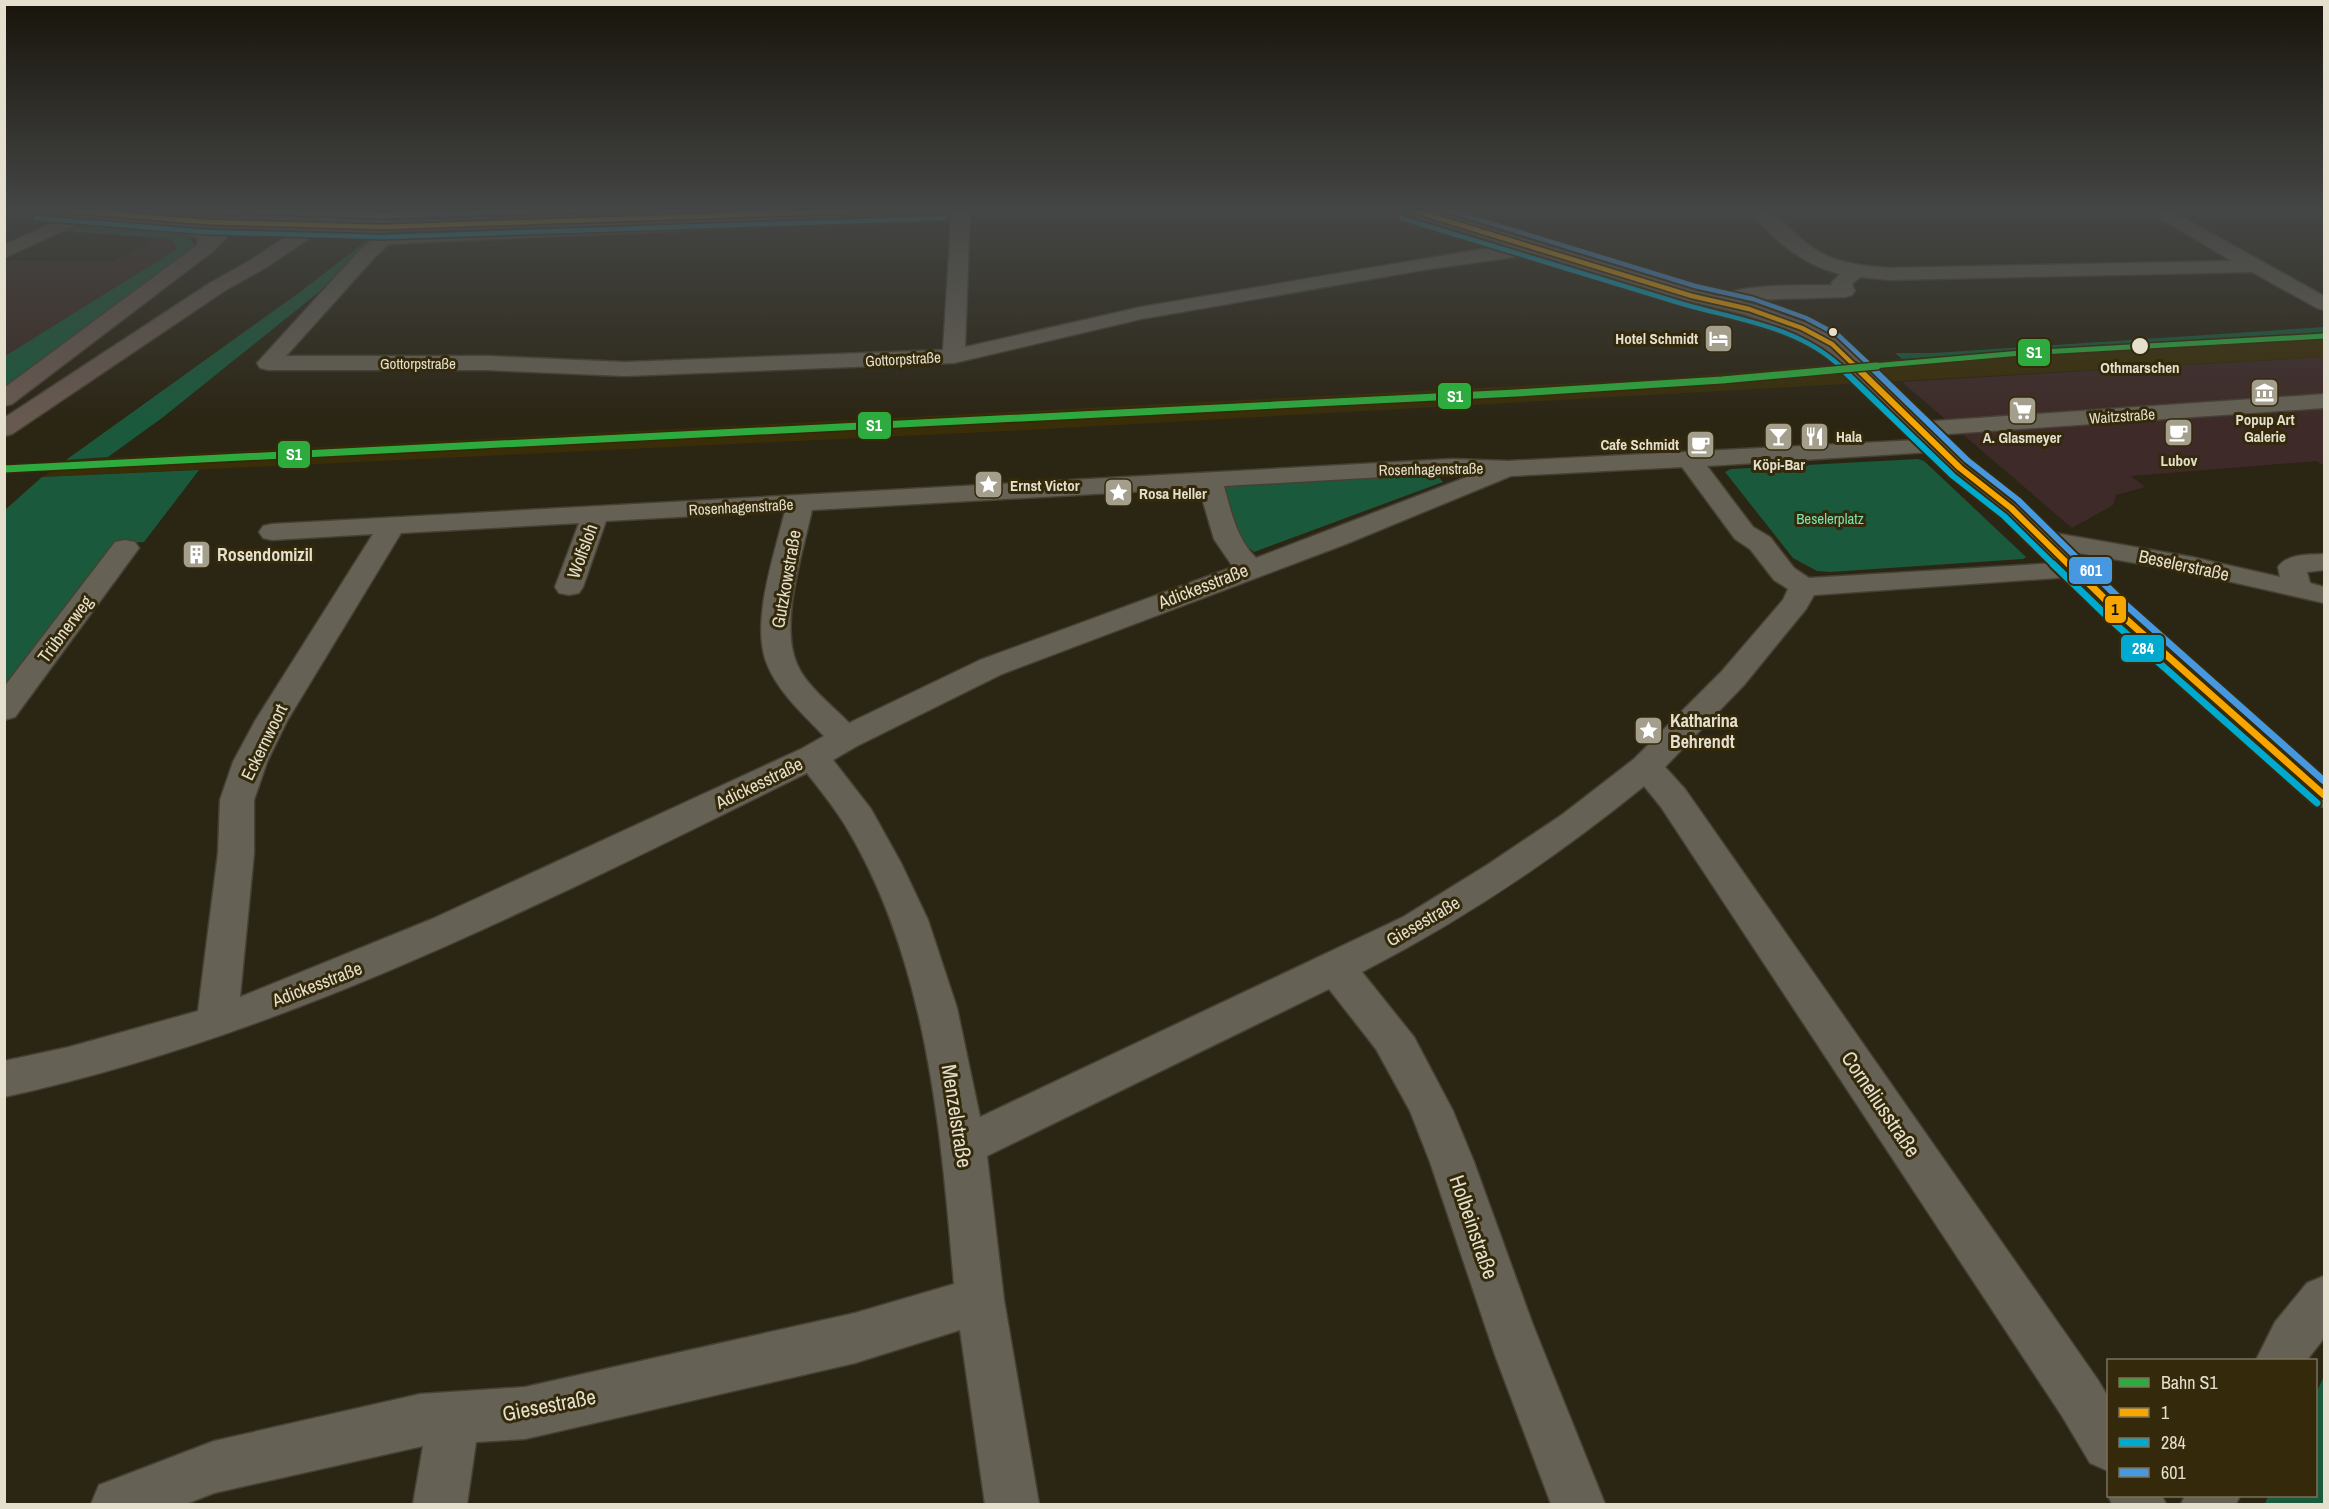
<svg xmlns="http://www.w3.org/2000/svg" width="2329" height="1509" font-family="'Archivo Narrow',sans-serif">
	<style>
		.commercial { fill: #3e2b29 }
		.industrial { fill: #3d2c25 }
		.built { fill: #3a2e08 }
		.green { fill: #1b593c }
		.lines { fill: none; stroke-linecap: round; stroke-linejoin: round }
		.highway-tunnel { stroke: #474130; stroke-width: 20; stroke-dasharray: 20 10; stroke-linecap: butt }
		.minor-casing { stroke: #454134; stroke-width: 3 }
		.major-casing { stroke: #454134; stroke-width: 3 }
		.highway-casing { stroke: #454134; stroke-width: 3 }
		.minor { fill: #666155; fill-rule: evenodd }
		.major { fill: #6b5f54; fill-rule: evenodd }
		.highway { fill: #675950; fill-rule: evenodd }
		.major-bridge-casing { stroke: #454134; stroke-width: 21; stroke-linecap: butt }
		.major-bridge { stroke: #6b5f54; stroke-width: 20 }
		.bus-1-far2-casing { stroke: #342a0b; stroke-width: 8 }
		.bus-1-far1-casing { stroke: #342a0b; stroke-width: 10 }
		.bus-1-casing { stroke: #342a0b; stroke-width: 11 }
		.bus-2-far2-casing { stroke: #342a0b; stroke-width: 8 }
		.bus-2-far1-casing { stroke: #342a0b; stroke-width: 10 }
		.bus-2-casing { stroke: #342a0b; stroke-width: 11 }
		.bus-3-far2-casing { stroke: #342a0b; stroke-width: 8 }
		.bus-3-far1-casing { stroke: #342a0b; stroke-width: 10 }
		.bus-3-casing { stroke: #342a0b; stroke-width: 11 }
		.bus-1-far2 { stroke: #f7a600; stroke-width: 4.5 }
		.bus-1-far1 { stroke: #f7a600; stroke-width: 6 }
		.bus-1 { stroke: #f7a600; stroke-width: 7 }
		.bus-2-far2 { stroke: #00a9ce; stroke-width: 4.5 }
		.bus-2-far1 { stroke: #00a9ce; stroke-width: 6 }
		.bus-2 { stroke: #00a9ce; stroke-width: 7 }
		.bus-3-far2 { stroke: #4699e1; stroke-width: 4.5 }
		.bus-3-far1 { stroke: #4699e1; stroke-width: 6 }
		.bus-3 { stroke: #4699e1; stroke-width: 7 }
		.rail-1-far1-casing { stroke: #342a0b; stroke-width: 8 }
		.rail-1-casing { stroke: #342a0b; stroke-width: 10 }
		.rail-1-far1 { stroke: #2eab3f; stroke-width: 5 }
		.rail-1 { stroke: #2eab3f; stroke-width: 7 }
		.bus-dot { fill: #e5dfce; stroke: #342a0b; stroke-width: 2 }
		.labels { text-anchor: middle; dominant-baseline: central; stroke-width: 6; stroke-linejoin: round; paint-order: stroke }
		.far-poi-label { font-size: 15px; font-weight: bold; fill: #e5dfce; stroke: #342a0b }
		.far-street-label { font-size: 15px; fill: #e5dfce; stroke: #342a0b }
		.far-stop-label { font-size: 15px; font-weight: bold; fill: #e5dfce; stroke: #342a0b }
		.far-park-label { font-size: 15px; fill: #79e3b0; stroke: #342a0b }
		.street-label { font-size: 18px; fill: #e5dfce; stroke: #342a0b }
		.poi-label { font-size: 18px; font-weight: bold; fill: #e5dfce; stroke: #342a0b; text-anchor: start }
		.near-street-label { font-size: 21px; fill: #e5dfce; stroke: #342a0b }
		.line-badge { stroke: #342a0b; stroke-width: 2 }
		.badge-label { font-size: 16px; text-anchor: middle; font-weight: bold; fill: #fff }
		.pale-badge-label { font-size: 16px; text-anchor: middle; font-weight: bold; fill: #111 }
	</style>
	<rect width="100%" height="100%" fill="#2b2514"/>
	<path class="commercial" d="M2324 357V466L2317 461 2131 476 2145 487 2116 495 2113 505 2072 528 1902 382Z"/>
	<path class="industrial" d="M155 238 172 239 178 249 5 356V260L113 262Z"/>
	<path class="built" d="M2324 333V357L1028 430 43 477 66 460 1656 379 1977 353Z"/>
	<g class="green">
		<path d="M87 226 187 234 194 245 187 256 5 391V356L177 249 172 239 63 231Z"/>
		<path d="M370 238 319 292 162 418 108 457 66 460 300 292Z"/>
		<path d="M2324 327V333L1902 359 1895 353H1934Z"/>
		<path d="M1918 459 1924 461 2026 557 2023 559 1830 572 1817 571 1793 558 1725 472 1731 469Z"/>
		<path d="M199 470 144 542 114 544 5 690V510L42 477Z"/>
		<path d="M1436 474 1443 482 1254 552C1232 536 1228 512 1226 486Z"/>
		<path d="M2324 1376V1504H2265L2268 1496H2316V1393Z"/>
	</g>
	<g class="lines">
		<path class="highway-tunnel" d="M306 232 341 208"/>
		<defs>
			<g id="minor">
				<path d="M952 208H970L965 347 1141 307 1529 241 1536 243 1538 247 1536 251 1522 256 1429 269 1141 319 954 363 625 376 488 370H268L260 368 257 363 360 250 377 235 797 215 834 209 840 210 843 214 840 218 797 225 389 244 374 258 286 356H488L625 362 943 350Z"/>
				<path d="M1749 208H1768C1815 253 1823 263 1889 268L2232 261 2143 208H2166L2324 296V310L2317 308 2252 272 1889 280 1860 277 1852 284 1855 291 1852 295 1845 297 1747 300 1723 308 1716 306 1713 302C1726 282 1808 286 1832 285L1831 283 1840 274C1803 265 1771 239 1749 208Z"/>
				<path d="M2324 394V408L1920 436 1912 434 1908 429 1912 424 1920 422Z"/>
				<path d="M1938 439 1947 441 1950 446 1947 451 1707 466 1753 527 1770 537 1794 568 1809 578 2075 562 2085 564 2089 570 2085 576 1814 595 1806 609 1744 685 1665 767 1685 789 2098 1380 2108 1397V1471L2090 1463 2062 1416 1661 807 1644 786C1554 859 1465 919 1362 972L1414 1037 1453 1111 1474 1162 1533 1325 1605 1504H1551L1495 1355 1430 1162 1410 1111 1376 1049 1329 989 987 1156 1004 1300 1039 1504H985L960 1330 855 1363 525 1439 476 1442 467 1504H413L423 1446 214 1493 186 1504H91L99 1485 214 1441 420 1394 525 1387 855 1313 954 1284C941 1130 927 960 845 825 834 807 820 790 807 773 548 900 289 1035 4 1097V1061L69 1047 198 1011 218 853 220 800 233 762 255 721 373 534 272 540 263 538 259 532 263 526 272 524 1452 459 1508 461ZM1682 467 1735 539 1750 549 1774 580 1788 589 1783 600 1722 671 1634 759 1563 814 1487 865 1403 917 980 1117 957 1008 928 920 901 863 871 809 833 760 857 746 1002 674 1346 544 1511 476ZM1452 473 1472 475 1256 558C1237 539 1231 512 1224 486ZM1199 488 1214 539 1233 567 980 660 849 723C832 705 807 687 797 664 779 623 803 552 812 510ZM785 511C775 553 750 623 767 664 778 692 804 715 824 736L801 749 432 919 240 997 254 853V800L267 762 287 721 401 533 579 523 555 587 559 593 569 595 579 593 583 587 606 521Z"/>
				<path d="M2043 531 2192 557 2280 577 2278 567C2288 553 2309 555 2324 554V570L2307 572 2310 583 2324 587V603L2192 573 2033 545 2030 539 2033 533Z"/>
				<path d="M125 540 135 542 139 548 15 717 4 720V687L115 542Z"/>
				<path d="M2324 1276V1338L2307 1360H2256L2275 1322 2307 1283Z"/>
				<path d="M2108 1496H2162L2166 1504H2112Z"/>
				<path d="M2185 1496H2240L2236 1504H2181Z"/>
			</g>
			<g id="major">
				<path d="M28 208H105L206 217 269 219 275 220 278 224 275 228 269 229 206 227 91 218 4 258V245L67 216 31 212Z"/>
				<path d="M778 208H953L950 212 944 213 382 232 376 231 373 227 376 223 382 222Z"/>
				<path d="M1395 208H1423L1697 291 1756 305 1809 324 1840 339 1969 463 2020 502 2129 607 2324 776V807L2312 804 2109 619 2002 514 1951 473 1824 349 1795 332 1743 314 1685 300 1398 212Z"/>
			</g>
			<g id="highway">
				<path d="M288 208 298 209 301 213 298 217 232 232 213 251 12 404 4 406V388L197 245 198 238 192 236 81 218 78 214 81 210 87 209 197 225 212 231C230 214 265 212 288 208Z"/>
				<path d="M543 208H583L580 212C567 215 548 221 535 218L532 214 535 210Z"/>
				<path d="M615 208H655C647 218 633 227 621 224Z"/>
				<path d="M306 226 313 228 315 232 313 236 265 268 224 291 12 434 4 436V418L210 283 251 260 299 228Z"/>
			</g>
		</defs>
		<use href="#minor" class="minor-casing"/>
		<use href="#major" class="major-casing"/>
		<use href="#highway" class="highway-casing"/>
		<use href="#minor" class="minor"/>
		<use href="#major" class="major"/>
		<use href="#highway" class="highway"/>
		<defs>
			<path id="major-bridge" d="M275 224 382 227"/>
		</defs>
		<use href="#major-bridge" class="major-bridge-casing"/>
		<use href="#major-bridge" class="major-bridge"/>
		<defs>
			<g id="bus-1-far2">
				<path d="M40 208 206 222 382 227 937 208"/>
				<path d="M1405 208 1692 296 1749 309 1802 328 1832 344 1856 367"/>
			</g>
			<path id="bus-1-far1" d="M1855 366 1960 468 2011 508 2070 566"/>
			<path id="bus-1" d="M2069 564 2119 613 2324 795"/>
			<g id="bus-2-far2">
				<path d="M36 218 206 232 382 237 944 218"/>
				<path d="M1401 218C1492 246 1582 273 1673 301 1730 319 1796 324 1841 367"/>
			</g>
			<path id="bus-2-far1" d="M1839 366 1953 476 2004 516 2055 566"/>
			<path id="bus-2" d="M2053 564 2112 621 2317 803"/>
			<g id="bus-3-far2">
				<path d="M167 208 382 216 626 208"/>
				<path d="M1441 208 1695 286 1753 299 1806 318 1838 335 1872 367"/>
			</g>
			<path id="bus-3-far1" d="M1870 366 1967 460 2018 500 2085 566"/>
			<path id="bus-3" d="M2084 564 2126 605 2324 781"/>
		</defs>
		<use href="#bus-1-far2" class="bus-1-far2-casing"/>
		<use href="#bus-1-far1" class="bus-1-far1-casing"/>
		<use href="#bus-1" class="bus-1-casing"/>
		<use href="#bus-2-far2" class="bus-2-far2-casing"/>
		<use href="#bus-2-far1" class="bus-2-far1-casing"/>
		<use href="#bus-2" class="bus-2-casing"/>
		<use href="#bus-3-far2" class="bus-3-far2-casing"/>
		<use href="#bus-3-far1" class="bus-3-far1-casing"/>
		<use href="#bus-3" class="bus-3-casing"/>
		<use href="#bus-1-far2" class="bus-1-far2"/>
		<use href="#bus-1-far1" class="bus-1-far1"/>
		<use href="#bus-1" class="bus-1"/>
		<use href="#bus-2-far2" class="bus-2-far2"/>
		<use href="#bus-2-far1" class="bus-2-far1"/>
		<use href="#bus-2" class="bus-2"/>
		<use href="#bus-3-far2" class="bus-3-far2"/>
		<use href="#bus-3-far1" class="bus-3-far1"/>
		<use href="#bus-3" class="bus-3"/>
		<defs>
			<path id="rail-1-far1" d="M1861 367 2021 353 2324 336"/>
			<path id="rail-1" d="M4 469 1516 393 1722 380 1877 366"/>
		</defs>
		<use href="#rail-1-far1" class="rail-1-far1-casing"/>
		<use href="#rail-1" class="rail-1-casing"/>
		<use href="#rail-1-far1" class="rail-1-far1"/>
		<use href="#rail-1" class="rail-1"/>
	</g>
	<linearGradient id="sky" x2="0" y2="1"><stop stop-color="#18140b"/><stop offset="0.5" stop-color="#444645"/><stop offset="1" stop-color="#444645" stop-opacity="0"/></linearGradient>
	<rect width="2329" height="420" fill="url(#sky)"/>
	<defs>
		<symbol id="hotel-square" viewBox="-11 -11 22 22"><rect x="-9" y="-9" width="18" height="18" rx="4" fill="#a49e8d" stroke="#342a0b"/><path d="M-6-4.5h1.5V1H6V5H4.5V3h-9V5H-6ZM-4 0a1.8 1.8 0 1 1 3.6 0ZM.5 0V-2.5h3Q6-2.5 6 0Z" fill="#fff"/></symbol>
		<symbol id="museum-square" viewBox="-11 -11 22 22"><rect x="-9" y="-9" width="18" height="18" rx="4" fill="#a49e8d" stroke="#342a0b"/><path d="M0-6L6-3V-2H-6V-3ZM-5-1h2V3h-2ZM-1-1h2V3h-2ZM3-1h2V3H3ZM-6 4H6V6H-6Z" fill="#fff"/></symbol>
		<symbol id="supermarket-square" viewBox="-11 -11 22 22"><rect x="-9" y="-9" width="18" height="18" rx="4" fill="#a49e8d" stroke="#342a0b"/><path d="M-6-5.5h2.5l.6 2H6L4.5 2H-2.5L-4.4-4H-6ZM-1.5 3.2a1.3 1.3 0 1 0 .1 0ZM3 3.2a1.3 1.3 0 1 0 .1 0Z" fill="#fff"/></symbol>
		<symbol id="cafe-square" viewBox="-11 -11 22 22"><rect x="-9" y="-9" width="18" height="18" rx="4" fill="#a49e8d" stroke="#342a0b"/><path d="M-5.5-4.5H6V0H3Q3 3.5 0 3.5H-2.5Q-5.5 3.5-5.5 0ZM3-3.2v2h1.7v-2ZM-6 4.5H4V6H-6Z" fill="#fff"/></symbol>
		<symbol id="restaurant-square" viewBox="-11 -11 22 22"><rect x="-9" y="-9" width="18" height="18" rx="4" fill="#a49e8d" stroke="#342a0b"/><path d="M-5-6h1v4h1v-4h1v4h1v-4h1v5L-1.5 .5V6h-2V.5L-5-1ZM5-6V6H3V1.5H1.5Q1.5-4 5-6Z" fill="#fff"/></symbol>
		<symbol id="bar-square" viewBox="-11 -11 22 22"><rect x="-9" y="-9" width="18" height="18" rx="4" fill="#a49e8d" stroke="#342a0b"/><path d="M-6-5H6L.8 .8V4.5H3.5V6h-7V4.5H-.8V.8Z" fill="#fff"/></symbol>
		<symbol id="sight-square" viewBox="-11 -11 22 22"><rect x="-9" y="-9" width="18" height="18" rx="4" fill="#a49e8d" stroke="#342a0b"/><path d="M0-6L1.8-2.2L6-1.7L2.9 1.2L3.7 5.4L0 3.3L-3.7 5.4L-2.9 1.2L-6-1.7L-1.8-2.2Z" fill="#fff"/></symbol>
		<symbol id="building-square" viewBox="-11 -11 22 22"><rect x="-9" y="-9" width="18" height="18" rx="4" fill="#a49e8d" stroke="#342a0b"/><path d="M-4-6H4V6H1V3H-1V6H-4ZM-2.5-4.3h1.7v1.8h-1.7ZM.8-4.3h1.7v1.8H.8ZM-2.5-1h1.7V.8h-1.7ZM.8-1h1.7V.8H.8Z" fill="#fff"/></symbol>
	</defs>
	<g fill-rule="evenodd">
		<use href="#hotel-square" x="1702" y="322" width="33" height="33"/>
		<use href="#museum-square" x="2248" y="376" width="33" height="33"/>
		<use href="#supermarket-square" x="2006" y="394" width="33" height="33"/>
		<use href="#cafe-square" x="2162" y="416" width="33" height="33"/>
		<use href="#restaurant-square" x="1798" y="420" width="33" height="33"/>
		<use href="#bar-square" x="1762" y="420" width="33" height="33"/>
		<use href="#cafe-square" x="1684" y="428" width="33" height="33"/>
		<use href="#sight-square" x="972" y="468" width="33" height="33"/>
		<use href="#sight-square" x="1102" y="476" width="33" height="33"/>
		<use href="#building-square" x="180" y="538" width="33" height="33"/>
		<use href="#sight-square" x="1632" y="714" width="33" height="33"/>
	</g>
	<g class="bus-dot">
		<circle cx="1833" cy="332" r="5"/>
		<circle cx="2140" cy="346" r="9"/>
	</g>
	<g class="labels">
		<g class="far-poi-label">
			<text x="1698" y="338" text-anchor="end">Hotel Schmidt</text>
			<text x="2265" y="419">Popup Art<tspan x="2265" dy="17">Galerie</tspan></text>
			<text x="1836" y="436" text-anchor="start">Hala</text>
			<text x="2022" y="437">A. Glasmeyer</text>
			<text x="1679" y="444" text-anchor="end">Cafe Schmidt</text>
			<text x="2179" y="460">Lubov</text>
			<text x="1779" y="464">Köpi-Bar</text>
			<text x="1010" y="485" text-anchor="start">Ernst Victor</text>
			<text x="1139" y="493" text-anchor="start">Rosa Heller</text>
		</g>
		<g class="far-street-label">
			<text transform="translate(903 359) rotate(-3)">Gottorpstraße</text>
			<text x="418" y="363">Gottorpstraße</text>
			<text transform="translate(2122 416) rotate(-4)">Waitzstraße</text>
			<text transform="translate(1431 469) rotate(-1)">Rosenhagenstraße</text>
			<text transform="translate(741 507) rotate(-3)">Rosenhagenstraße</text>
		</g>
		<g class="far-stop-label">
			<text x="2140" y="367">Othmarschen</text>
		</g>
		<g class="far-park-label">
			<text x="1830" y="518">Beselerplatz</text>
		</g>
		<g class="street-label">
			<text transform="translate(582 551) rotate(-70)">Wolfsloh</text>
			<text transform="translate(2184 565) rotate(12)">Beselerstraße</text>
			<text transform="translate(786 579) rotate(-80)">Gutzkowstraße</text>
			<text transform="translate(1203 586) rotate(-21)">Adickesstraße</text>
			<text transform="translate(65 629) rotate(-53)">Trübnerweg</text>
			<text transform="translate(264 742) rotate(-64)">Eckernwoort</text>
			<text transform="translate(759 783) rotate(-26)">Adickesstraße</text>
			<text transform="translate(1423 921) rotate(-30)">Giesestraße</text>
			<text transform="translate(317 984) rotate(-21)">Adickesstraße</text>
		</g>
		<g class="poi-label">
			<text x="217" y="554">Rosendomizil</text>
			<text x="1670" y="720">Katharina<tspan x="1670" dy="21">Behrendt</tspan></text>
		</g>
		<g class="near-street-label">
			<text transform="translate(1881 1104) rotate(56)">Corneliusstraße</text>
			<text transform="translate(957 1116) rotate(81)">Menzelstraße</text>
			<text transform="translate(1474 1227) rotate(71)">Holbeinstraße</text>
			<text transform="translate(549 1405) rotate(-11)">Giesestraße</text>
		</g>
	</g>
	<g class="line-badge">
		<rect x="2017" y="338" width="34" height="29" rx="6" fill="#2eab3f"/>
		<rect x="1437" y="382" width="35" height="28" rx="6" fill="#2eab3f"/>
		<rect x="857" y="411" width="35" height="29" rx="6" fill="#2eab3f"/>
		<rect x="277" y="440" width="34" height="29" rx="6" fill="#2eab3f"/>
		<rect x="2068" y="556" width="45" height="29" rx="6" fill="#4699e1"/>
		<rect x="2104" y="595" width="23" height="29" rx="6" fill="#f7a600"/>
		<rect x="2120" y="634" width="45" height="29" rx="6" fill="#00a9ce"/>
	</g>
	<g class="badge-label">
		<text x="2034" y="358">S1</text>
		<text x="1455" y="402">S1</text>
		<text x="874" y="431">S1</text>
		<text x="294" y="460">S1</text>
		<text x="2091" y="576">601</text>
		<text x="2143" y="654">284</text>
	</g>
	<g class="pale-badge-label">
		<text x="2115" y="615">1</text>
	</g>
	<rect width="2329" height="1509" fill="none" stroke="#e5dfce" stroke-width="12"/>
	<rect x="2107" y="1359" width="210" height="138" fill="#342a0b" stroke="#7b7259" stroke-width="1.5"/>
	<rect x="2119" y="1378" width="30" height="9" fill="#2eab3f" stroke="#7b7259" stroke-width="1.5"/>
	<text x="2161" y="1389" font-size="18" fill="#e5dfce">Bahn S1</text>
	<rect x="2119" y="1408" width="30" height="9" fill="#f7a600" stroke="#7b7259" stroke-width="1.5"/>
	<text x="2161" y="1419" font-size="18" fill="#e5dfce">1</text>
	<rect x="2119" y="1438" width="30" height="9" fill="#00a9ce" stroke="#7b7259" stroke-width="1.5"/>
	<text x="2161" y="1449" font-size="18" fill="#e5dfce">284</text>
	<rect x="2119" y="1468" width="30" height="9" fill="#4699e1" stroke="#7b7259" stroke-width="1.5"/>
	<text x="2161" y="1479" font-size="18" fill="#e5dfce">601</text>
</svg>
